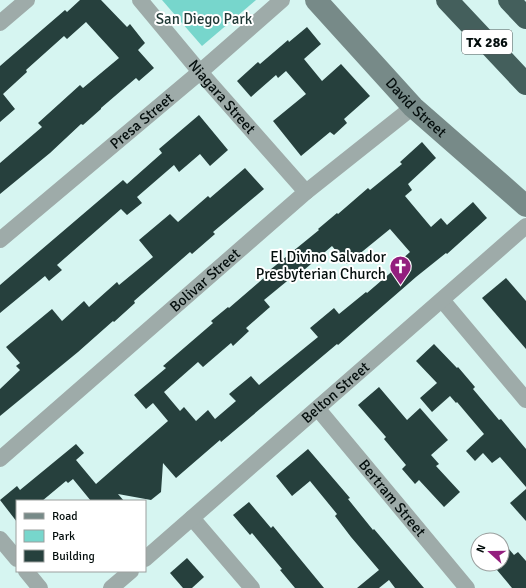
<svg xmlns="http://www.w3.org/2000/svg" width="526" height="588" font-family="Signika,sans-serif">
	<style>
		.green { fill: #77d6cc }
		.building { fill: #26403d; fill-rule: evenodd }
		.lines { fill: none; stroke-linecap: round; stroke-linejoin: round }
		.street { stroke: #9eaba9; stroke-width: 16 }
		.secondary { stroke: #778a88; stroke-width: 22 }
		.highway { stroke: #445f5c; stroke-width: 22 }
		.labels { text-anchor: middle; dominant-baseline: central; stroke-width: 4; stroke-linejoin: round; paint-order: stroke }
		.shield { fill: #fff; stroke: #4f5656; stroke-width: 1 }
		.shield-label { font-size: 14px; font-weight: bold; fill: #040e0d }
		.park-label { font-size: 15px; fill: #1f3835; stroke: #fff }
		.street-label { font-size: 15px; fill: #040e0d; stroke: #fff }
		.poi-label { font-size: 15px; fill: #040e0d; stroke: #fff; text-anchor: end }
	</style>
	<rect width="100%" height="100%" fill="#d6f5f1"/>
	<path class="green" d="M162 0H256L202 46Z"/>
	<g class="building">
		<path d="M80 0H101L127 27 130 24 145 43 138 50 154 68 139 81 136 78 101 108V109L83 125 81 124 50 153 0 194V163L42 127 38 123 80 85 83 88 119 58 86 22 67 39 64 36 26 70 27 72 3 94 15 109 0 122V66L65 10 67 12Z"/>
		<path d="M307 27 321 44 304 59 322 81 341 64 370 96 344 119 347 123 334 135 330 132 301 156 273 121 306 94 286 71 278 78 276 75 251 97 237 81 258 62 260 64 288 40 289 42Z"/>
		<path d="M199 115 228 150 210 166 200 154 179 172 174 165 137 197 142 203 127 215 121 209 57 265 62 270 49 281 45 276 0 313V285L123 180 127 184 162 153 159 149Z"/>
		<path d="M422 142 436 158 408 184 412 190 405 196 431 227 441 218 447 225 473 202 487 218 447 254 446 253 416 277 338 345 337 344 221 442 220 440 176 478 163 463 161 492 151 500 118 494 124 501H91L73 479 68 483 66 481 42 501H17V522L0 500 17 486 20 490 76 444 84 453 76 460 96 484 168 421 153 403 146 409 134 395 166 368 163 366 213 323 211 321 228 307 229 308 266 276 265 274 319 230 318 229 337 213 338 214 368 188 370 190 402 164 400 162ZM390 229 410 252 401 260 403 262 367 293 366 292 339 314 334 308 310 328 318 337 259 385 251 376 229 394 236 401 215 419 208 410 196 421 184 407 180 411 164 392 198 362 203 367 231 343 233 346 249 331 246 328 270 307 264 300 303 268 304 270 332 246 347 264Z"/>
		<path d="M245 168 264 189 213 232 215 234 192 254 190 252 134 301 135 303 114 322 113 321 78 352 0 416V389L20 370 16 366 20 363 6 347 52 309 62 321 84 301 89 307 117 282 119 285 153 257 139 240 170 214 178 222 208 196 210 198Z"/>
		<path d="M506 278 526 301V349L482 298Z"/>
		<path d="M434 344 457 368 458 367 475 387 473 389 499 420 501 419 526 449V487L500 457 492 463 483 453 475 461 466 451 484 434 457 402 456 403 450 396 432 412 420 398 437 383 416 361Z"/>
		<path d="M379 387 407 420 420 408 448 440 431 455 439 464 436 466 460 492 444 507 419 480 415 484 402 469 406 465 384 439 386 437 358 405Z"/>
		<path d="M308 449 350 498 348 499 373 530 374 529 424 588H395L389 580 379 588H357L379 570 351 537 335 516 337 514 310 481 292 496 276 476Z"/>
		<path d="M526 489V521L510 503Z"/>
		<path d="M249 502 271 528 273 526 324 588H295L280 570 282 569 252 533 250 535 233 515Z"/>
		<path d="M502 541 514 555 518 552 526 561V588H512L497 570 502 566Z"/>
		<path d="M187 558 204 577 192 588H183L170 573Z"/>
	</g>
	<g class="lines">
		<g class="street">
			<path id="s1" d="M140 0 200 72 306 192"/>
			<path d="M0 23 27 0"/>
			<path id="s2" d="M0 240 200 72 282 0"/>
			<path d="M442 300 526 400"/>
			<path id="s3" d="M318 409 467 588"/>
			<path id="s4" d="M0 459 306 192 413 107"/>
			<path d="M192 518 252 588"/>
			<path d="M0 539 17 559"/>
			<path id="s5" d="M145 559 526 226"/>
			<path d="M26 571 40 588"/>
			<path d="M111 588 131 571"/>
		</g>
		<path class="secondary" id="s6" d="M316 0 413 107 526 206"/>
		<g class="highway">
			<path d="M447 0 526 84"/>
			<path d="M509 0 526 18"/>
		</g>
	</g>
	<defs>
		<symbol id="church-pin" viewBox="-11 -11 22 30"><path d="M0 17L-7.5 6A9.5 9.5 0 1 1 7.5 6Z" fill="#931f7e" stroke="#fff"/><path d="M-1.2-6h2.4v3.5h3.3v2.4h-3.3V6h-2.4V-.1h-3.3v-2.4h3.3Z" fill="#fff"/></symbol>
	</defs>
	<g fill-rule="evenodd">
		<use href="#church-pin" x="388" y="254" width="25" height="34"/>
	</g>
	<g class="labels">
		<rect class="shield" x="462" y="30" width="50" height="24" rx="3"/>
		<g class="shield-label">
			<text x="487" y="42">TX 286</text>
		</g>
		<g class="park-label">
			<text x="204" y="19">San Diego Park</text>
		</g>
		<g class="street-label">
			<text stroke="none"><textPath href="#s1" startOffset="127">Niagara Street</textPath></text>
			<text stroke="none"><textPath href="#s6" startOffset="147">David Street</textPath></text>
			<text stroke="none"><textPath href="#s2" startOffset="185">Presa Street</textPath></text>
			<text stroke="none"><textPath href="#s4" startOffset="272">Bolivar Street</textPath></text>
			<text stroke="none"><textPath href="#s5" startOffset="253">Belton Street</textPath></text>
			<text stroke="none"><textPath href="#s3" startOffset="116">Bertram Street</textPath></text>
		</g>
		<g class="poi-label">
			<text x="386" y="257">El Divino Salvador<tspan x="386" dy="17">Presbyterian Church</tspan></text>
		</g>
	</g>
	<rect x="16" y="500" width="130" height="72" fill="#ffffff" stroke="#9b9f9e"/>
	<rect x="24" y="513" width="20" height="6" fill="#778a88" stroke="#9b9f9e"/>
	<text x="52" y="520" font-size="12" fill="#040e0d">Road</text>
	<rect x="24" y="530" width="20" height="12" fill="#77d6cc" stroke="#9b9f9e"/>
	<text x="52" y="540" font-size="12" fill="#040e0d">Park</text>
	<rect x="24" y="550" width="20" height="12" fill="#26403d" stroke="#9b9f9e"/>
	<text x="52" y="560" font-size="12" fill="#040e0d">Building</text>
	<g transform="translate(490 552) rotate(291)"><circle r="19" fill="#ffffff" stroke="#9b9f9e"/>
	<path d="M0-3L7 15L0 10L-7 15Z" fill="#931f7e"/>
	<text y="-6" font-size="11" font-weight="bold" text-anchor="middle" fill="#040e0d">N</text>
	</g>
</svg>
